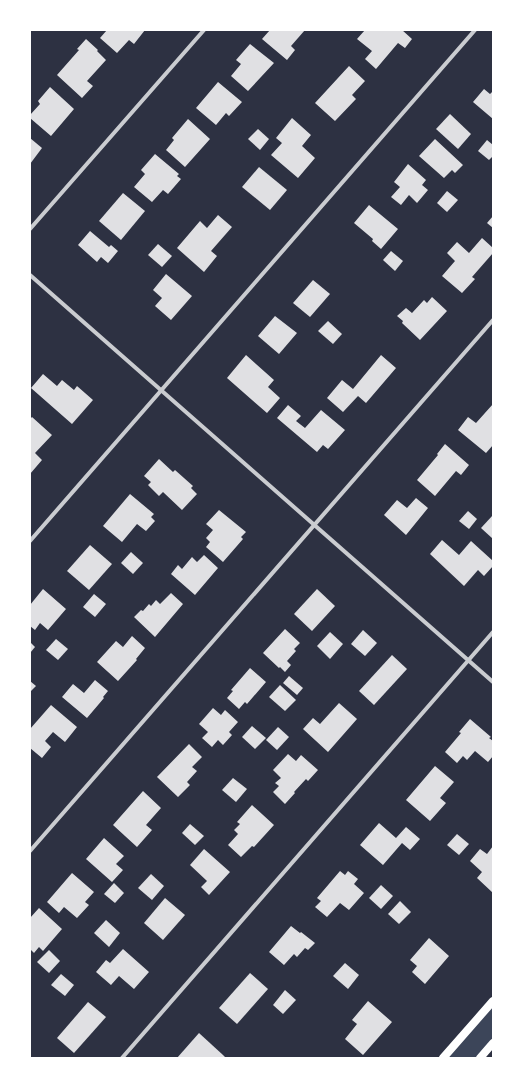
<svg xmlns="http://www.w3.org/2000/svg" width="523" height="1088" font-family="Commissioner,sans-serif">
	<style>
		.green { fill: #3c4559 }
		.building { fill: #e0e0e3 }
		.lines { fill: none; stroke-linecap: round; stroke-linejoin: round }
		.minor { stroke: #caccd0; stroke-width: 4 }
		.secondary { stroke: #fff; stroke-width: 8 }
	</style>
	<rect width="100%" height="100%" fill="#2d3142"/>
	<path class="green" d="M493 1005V1044L481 1058H447Z"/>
	<g class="building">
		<path d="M107 30H145L134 44 129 40 117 53 100 38Z"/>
		<path d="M270 30H305L291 46 295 50 287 60 262 39Z"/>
		<path d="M365 30H402L412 39 405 48 398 43 376 69 365 59 372 51 357 39Z"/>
		<path d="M86 39 98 50 97 51 106 60 87 81 93 86 82 98 57 75 79 50 77 49Z"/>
		<path d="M250 44 274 63 248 91 231 76 241 64 236 60Z"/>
		<path d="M349 66 365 81 352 95 356 99 335 121 315 103Z"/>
		<path d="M218 82 242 102 229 116 226 113 216 125 196 108Z"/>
		<path d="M50 87 74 109 51 136 30 118V115L40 104 38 101Z"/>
		<path d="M484 89 490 94 493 91V119L473 102Z"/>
		<path d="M450 114 471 134 458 149 436 129Z"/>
		<path d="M292 118 311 135 302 146 315 158 298 178 271 155 282 143 276 138Z"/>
		<path d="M188 119 210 139 185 167 166 150 174 140 172 138Z"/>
		<path d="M258 129 269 139 260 150 248 139Z"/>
		<path d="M30 138 42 148 30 164Z"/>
		<path d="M435 139 463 165 455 173 452 170 444 178 419 156Z"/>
		<path d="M487 140 493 145V156L489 160 478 151Z"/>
		<path d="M155 154 179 174 177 176 181 179 168 194 163 190 152 202 134 187 145 174 141 170Z"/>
		<path d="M408 164 426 180 422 185 428 190 417 203 409 195 401 205 391 197 400 187 394 182Z"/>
		<path d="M259 167 287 190 270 210 242 187Z"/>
		<path d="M447 191 458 200 447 212 437 203Z"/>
		<path d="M123 193 145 211 121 240 99 221Z"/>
		<path d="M369 205 398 229 381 249 372 241 373 239 354 223Z"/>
		<path d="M218 215 232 227 211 251 217 256 204 272 177 248 200 221 207 228Z"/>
		<path d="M493 216V228L487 223Z"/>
		<path d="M90 231 109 247 111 245 118 251 108 263 101 257 97 262 78 245Z"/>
		<path d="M482 238 493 248V253L472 277 475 279 462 293 442 276 455 261 447 253 457 242 469 253Z"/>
		<path d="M158 244 172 256 162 267 148 255Z"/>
		<path d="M391 251 403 261 395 271 383 260Z"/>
		<path d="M166 274 192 296 171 320 155 306 162 298 153 290Z"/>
		<path d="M313 280 330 294 310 317 293 303Z"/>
		<path d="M432 297 447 311 420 340 402 323 403 321 397 316 406 308 412 313 424 300 427 303Z"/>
		<path d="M275 316 297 333 279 354 258 336Z"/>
		<path d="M328 321 342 334 333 344 318 331Z"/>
		<path d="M246 355 274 380 268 387 280 398 267 413 227 378Z"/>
		<path d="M381 355 396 368 366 403 358 396 343 412 327 398 342 380 353 389Z"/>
		<path d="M43 374 57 386 62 380 74 390 77 386 93 400 72 424 31 388Z"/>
		<path d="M493 404V445L486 453 458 430 468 417 476 423Z"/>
		<path d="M288 405 301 416 296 421 305 428 321 410 345 430 328 449 323 445 317 452 277 418Z"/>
		<path d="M32 417 52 435 35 453 42 460 30 474V419Z"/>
		<path d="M445 444 469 465 461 475 456 471 435 496 417 480 438 455 437 454Z"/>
		<path d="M159 459 173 472 175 470 193 486 191 488 197 494 182 510 163 492 159 496 148 485 151 482 144 476Z"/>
		<path d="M130 494 154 514 151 517 155 521 146 531 137 524 122 542 103 526Z"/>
		<path d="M416 498 428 508 406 535 384 515 397 500 407 508Z"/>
		<path d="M219 510 246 532 241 537 243 539 223 562 206 547 210 542 206 538 213 530 206 524Z"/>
		<path d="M468 511 477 519 469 529 459 521Z"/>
		<path d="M493 515V539L481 528Z"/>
		<path d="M442 540 459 555 471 541 493 561V566L484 576 478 570 464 586 430 554Z"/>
		<path d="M90 545 112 564 89 590 67 571Z"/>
		<path d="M131 552 143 563 133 574 121 563Z"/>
		<path d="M204 555 218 568 195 595 171 574 178 565 182 569 192 557 197 562Z"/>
		<path d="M43 589 66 609 48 630 40 623 35 630 30 626V605Z"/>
		<path d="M317 589 335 606 312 631 294 614Z"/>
		<path d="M171 593 183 604 155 637 134 617 141 610 143 611 149 604 151 606 156 600 160 604Z"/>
		<path d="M94 594 106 604 95 617 83 607Z"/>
		<path d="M285 629 300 643 294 649 296 651 287 661 291 665 285 672 280 667 279 668 263 653Z"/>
		<path d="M363 630 377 643 365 656 351 644Z"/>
		<path d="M330 632 343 644 330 659 317 646Z"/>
		<path d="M132 636 145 648 136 659 137 660 118 681 97 662 116 641 123 647Z"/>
		<path d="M56 639 68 649 58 660 46 650Z"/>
		<path d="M30 642 35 647 30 653Z"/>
		<path d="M392 655 407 669 374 705 359 691Z"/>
		<path d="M250 668 266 682 247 704 245 702 239 709 227 698 233 691 231 690Z"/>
		<path d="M289 676 303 688 297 695 283 683Z"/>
		<path d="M95 680 108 691 103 697 104 698 87 718 62 697 73 684 84 693Z"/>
		<path d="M30 681 36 686 30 692Z"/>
		<path d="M280 685 296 700 285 711 269 697Z"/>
		<path d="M339 703 357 719 328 752 303 729 313 718 320 724Z"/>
		<path d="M51 705 77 727 65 742 53 732 45 741 51 747 42 758 30 748V729Z"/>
		<path d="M213 708 221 715 225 710 238 722 229 732 232 735 223 745 218 740 212 747 202 738 208 732 199 724Z"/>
		<path d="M470 719 491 737 489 738 493 741V756L488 762 475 751 467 760 463 756 457 763 445 752 461 733 459 732Z"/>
		<path d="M252 726 266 738 255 749 242 737Z"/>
		<path d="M278 727 289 737 277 750 266 740Z"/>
		<path d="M189 744 202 757 192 767 197 771 187 782 190 785 178 797 157 777Z"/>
		<path d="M288 754 296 761 301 755 318 770 308 781 306 779 294 792 295 793 285 804 273 792 279 786 275 783 281 778 273 770Z"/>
		<path d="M435 766 454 782 440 798 446 803 430 821 406 800Z"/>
		<path d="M233 778 247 789 236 802 222 790Z"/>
		<path d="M143 791 161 808 146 825 152 830 137 847 113 825Z"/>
		<path d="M252 805 274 825 254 847 252 846 241 857 228 845 238 834 234 830 240 824 237 822Z"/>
		<path d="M379 823 396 838 406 827 420 839 410 850 402 843 383 865 360 845Z"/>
		<path d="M190 824 204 836 195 845 182 833Z"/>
		<path d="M457 834 469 844 459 855 447 845Z"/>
		<path d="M104 838 124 856 116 864 123 870 112 882 86 859Z"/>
		<path d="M493 846V893L477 878 482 872 470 861 480 849 487 854Z"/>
		<path d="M204 849 230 872 209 895 201 887 207 881 190 865Z"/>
		<path d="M340 871 345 875 348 871 358 879 354 884 364 893 349 910 340 903 327 917 315 907 321 901 317 898Z"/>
		<path d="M72 873 94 892 85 902 89 905 77 918 64 907 59 913 47 902Z"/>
		<path d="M151 874 164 886 152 900 138 888Z"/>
		<path d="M114 883 124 893 115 903 104 894Z"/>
		<path d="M381 885 393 896 381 909 369 898Z"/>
		<path d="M165 898 185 915 163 940 144 923Z"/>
		<path d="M400 901 411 912 399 924 388 914Z"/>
		<path d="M39 908 62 929 43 951 39 947 34 953 30 949V918Z"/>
		<path d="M106 920 120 933 109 947 94 933Z"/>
		<path d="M291 926 300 933 301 932 315 943 308 950 305 948 297 957 294 954 284 965 269 952Z"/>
		<path d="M429 938 449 956 425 984 412 972 417 966 410 960Z"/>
		<path d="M123 949 149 972 134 989 119 976 111 985 96 972 106 960 110 963Z"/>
		<path d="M49 950 60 961 49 973 37 962Z"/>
		<path d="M345 963 359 975 348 989 333 976Z"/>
		<path d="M250 973 268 989 237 1024 219 1008Z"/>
		<path d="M61 974 74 985 65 996 51 985Z"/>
		<path d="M285 990 296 1000 283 1014 273 1005Z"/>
		<path d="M368 1001 392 1022 363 1055 345 1039 357 1024 352 1020Z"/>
		<path d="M88 1002 106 1017 74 1053 57 1038Z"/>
		<path d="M199 1033 223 1055 226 1058H177Z"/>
	</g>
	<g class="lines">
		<g class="minor">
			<path d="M30 229 204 30"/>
			<path d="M30 275 493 682"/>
			<path d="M30 541 475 30"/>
			<path d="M30 851 493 320"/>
			<path d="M122 1058 493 632"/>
		</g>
		<g class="secondary">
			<path d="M443 1058 493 1001"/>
			<path d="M480 1058 493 1043"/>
		</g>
	</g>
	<rect width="523" height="1088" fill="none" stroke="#ffffff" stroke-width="62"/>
</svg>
